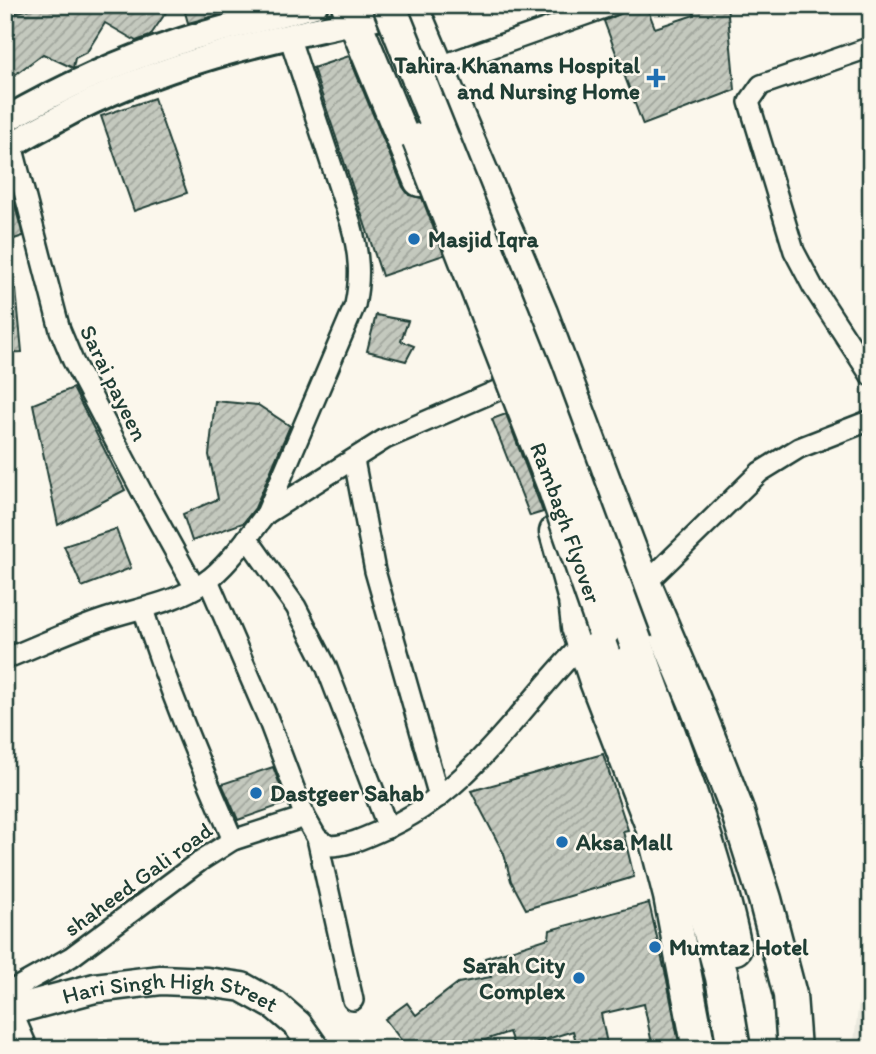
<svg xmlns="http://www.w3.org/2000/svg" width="876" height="1054" font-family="Itim,sans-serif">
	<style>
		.built { fill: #eae9de }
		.building { fill: url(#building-hatch); stroke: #1f3d34; stroke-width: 2 }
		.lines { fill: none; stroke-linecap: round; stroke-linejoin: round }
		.minor-casing { stroke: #1f3d34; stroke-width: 24 }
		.tertiary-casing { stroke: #1f3d34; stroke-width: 30 }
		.secondary-casing { stroke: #1f3d34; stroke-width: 33 }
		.primary-casing { stroke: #1f3d34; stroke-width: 37 }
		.minor { stroke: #fbf7ec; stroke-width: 19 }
		.tertiary { stroke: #fbf7ec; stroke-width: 24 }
		.secondary { stroke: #fbf7ec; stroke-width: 28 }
		.primary { stroke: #fbf7ec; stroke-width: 32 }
		.primary-bridge-casing { stroke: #1f3d34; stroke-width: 37; stroke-linecap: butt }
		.primary-bridge { stroke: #fbf7ec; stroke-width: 32 }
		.poi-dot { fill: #1f6fb2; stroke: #fbf7ec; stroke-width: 2.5 }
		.labels { text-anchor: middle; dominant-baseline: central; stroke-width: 5; stroke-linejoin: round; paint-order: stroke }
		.poi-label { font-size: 23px; font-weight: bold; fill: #1f3d34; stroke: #fbf7ec; text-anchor: start }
		.street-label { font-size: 23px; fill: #1f3d34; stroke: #fbf7ec }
	</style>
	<defs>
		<pattern id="building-hatch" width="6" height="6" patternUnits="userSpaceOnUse" patternTransform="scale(1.75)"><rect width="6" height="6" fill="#c4c9be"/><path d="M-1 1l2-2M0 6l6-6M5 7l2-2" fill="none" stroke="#9fa49b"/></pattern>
	</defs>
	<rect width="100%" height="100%" fill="#fbf7ec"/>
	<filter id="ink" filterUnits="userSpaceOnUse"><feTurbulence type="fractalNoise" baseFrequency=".0143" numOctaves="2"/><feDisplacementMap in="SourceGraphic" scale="14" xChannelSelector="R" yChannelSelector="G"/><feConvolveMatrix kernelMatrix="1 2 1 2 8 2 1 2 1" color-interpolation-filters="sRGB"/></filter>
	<g filter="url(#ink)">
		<path class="built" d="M866 945 871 946V1049H853Z"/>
		<g class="building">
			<path d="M43 5H171L150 36 136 41 105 23 87 52 75 58 73 68 43 54 5 82V16Z"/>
			<path d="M183 5H215L218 15 188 23Z"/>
			<path d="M625 5H646L655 28 694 15 693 5H727L735 90 643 125 604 21 622 13Z"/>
			<path d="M349 56 403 187 409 195 422 198 444 255 382 276 313 68Z"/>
			<path d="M154 98 187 193 134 211 101 116Z"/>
			<path d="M5 168 23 236 5 242Z"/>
			<path d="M5 289H16L22 352 5 353Z"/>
			<path d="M376 315 408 321 401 341 414 346 406 361 367 351Z"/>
			<path d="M73 388 125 490 58 525 33 404Z"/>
			<path d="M215 401 258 405 290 426 255 508 243 523 192 541 183 514 218 499 209 455Z"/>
			<path d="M506 414 543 512 530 516 492 419Z"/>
			<path d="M116 529 131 568 82 587 64 546Z"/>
			<path d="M603 754 628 830 623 831 634 877 526 909 511 881 504 854 471 791Z"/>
			<path d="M273 767 287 803 238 820 222 784Z"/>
			<path d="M649 903 667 980 680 1049H653L644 1004 601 1014 608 1049H578L573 1031 515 1049 509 1032 476 1043 480 1049H408L385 1019 407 1003 416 1015 458 983 491 977 485 958 549 938 550 930Z"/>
		</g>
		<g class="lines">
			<defs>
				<g id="minor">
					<path d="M871 47 761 85 749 102 794 251 813 287 871 376"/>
					<path d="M437 67 613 5"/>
					<path d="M12 145 60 330 73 361 142 492 195 588"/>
					<path d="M354 460 375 571 439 797"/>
					<path d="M266 514 385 439 503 388"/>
					<path d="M247 538 296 607 326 666 388 828"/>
					<path d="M208 580 268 719 305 817 317 838 329 846C348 846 363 838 380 831 472 793 520 705 588 638"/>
					<path d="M638 591 760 472 799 448 871 420"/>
					<path d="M143 609C168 689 200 764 233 840"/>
					<path d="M5 659C38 646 71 630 105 619 138 608 175 603 205 582 226 568 250 534 266 514L355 305C361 276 359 253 351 224L289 36"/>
					<path d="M317 838 353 1000"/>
					<path d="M5 994 71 957 200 861 233 840 305 817"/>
					<path d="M7 1000 28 1049"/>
				</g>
				<g id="tertiary">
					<path d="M5 120C61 88 119 61 181 41 225 27 271 17 315 5"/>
					<path d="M5 150C21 138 39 129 56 120 165 59 288 36 409 10"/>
				</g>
				<g id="secondary">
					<path id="s1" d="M5 1012 95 988 161 980 207 982 242 987 276 1006 298 1025 315 1049"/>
				</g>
				<g id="primary">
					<path d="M348 5 420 180"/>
					<path d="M411 5 541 313 631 552 694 700 736 807 765 899 790 995 794 1049"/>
					<path d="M556 532 575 600 578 627 596 681 652 826 670 896 699 1049"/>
					<path d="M604 630 643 737 683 834 722 977 734 1049"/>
					<path d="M636 643C672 744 713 843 735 948"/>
				</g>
			</defs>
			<use href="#minor" class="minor-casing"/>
			<use href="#tertiary" class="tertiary-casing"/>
			<use href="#secondary" class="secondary-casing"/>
			<use href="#primary" class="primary-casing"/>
			<use href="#minor" class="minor"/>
			<use href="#tertiary" class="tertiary"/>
			<use href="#secondary" class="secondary"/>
			<use href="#primary" class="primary"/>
			<defs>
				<g id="primary-bridge">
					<path d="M389 5 536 372 636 643"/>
					<path id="s2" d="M419 140 554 487 604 630"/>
				</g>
			</defs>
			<use href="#primary-bridge" class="primary-bridge-casing"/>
			<use href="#primary-bridge" class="primary-bridge"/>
		</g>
	</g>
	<g class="poi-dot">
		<path d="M652.5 67.5h7v7h7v7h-7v7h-7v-7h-7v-7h7z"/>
		<circle cx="414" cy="239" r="7"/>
		<circle cx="256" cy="793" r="7"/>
		<circle cx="562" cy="842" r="7"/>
		<circle cx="655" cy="947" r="7"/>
		<circle cx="579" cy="978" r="7"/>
	</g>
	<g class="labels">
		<g class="poi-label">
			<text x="640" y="65" text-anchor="end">Tahira Khanams Hospital<tspan x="640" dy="26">and Nursing Home</tspan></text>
			<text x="428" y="239">Masjid Iqra</text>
			<text x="270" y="793">Dastgeer Sahab</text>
			<text x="576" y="842">Aksa Mall</text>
			<text x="669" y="947">Mumtaz Hotel</text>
			<text x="565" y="965" text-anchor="end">Sarah City<tspan x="565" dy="26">Complex</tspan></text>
		</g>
		<g class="street-label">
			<text transform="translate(114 383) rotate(64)">Sarai payeen</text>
			<text stroke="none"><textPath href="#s2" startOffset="410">Rambagh Flyover</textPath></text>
			<text transform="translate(138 879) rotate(-36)">shaheed Gali road</text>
			<text stroke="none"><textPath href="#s1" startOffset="170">Hari Singh High Street</textPath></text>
		</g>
	</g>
	<rect width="876" height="1054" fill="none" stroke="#fbf7ec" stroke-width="28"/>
	<rect x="14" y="14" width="848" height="1026" fill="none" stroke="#1f3d34" stroke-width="2.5" filter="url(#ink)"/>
</svg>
